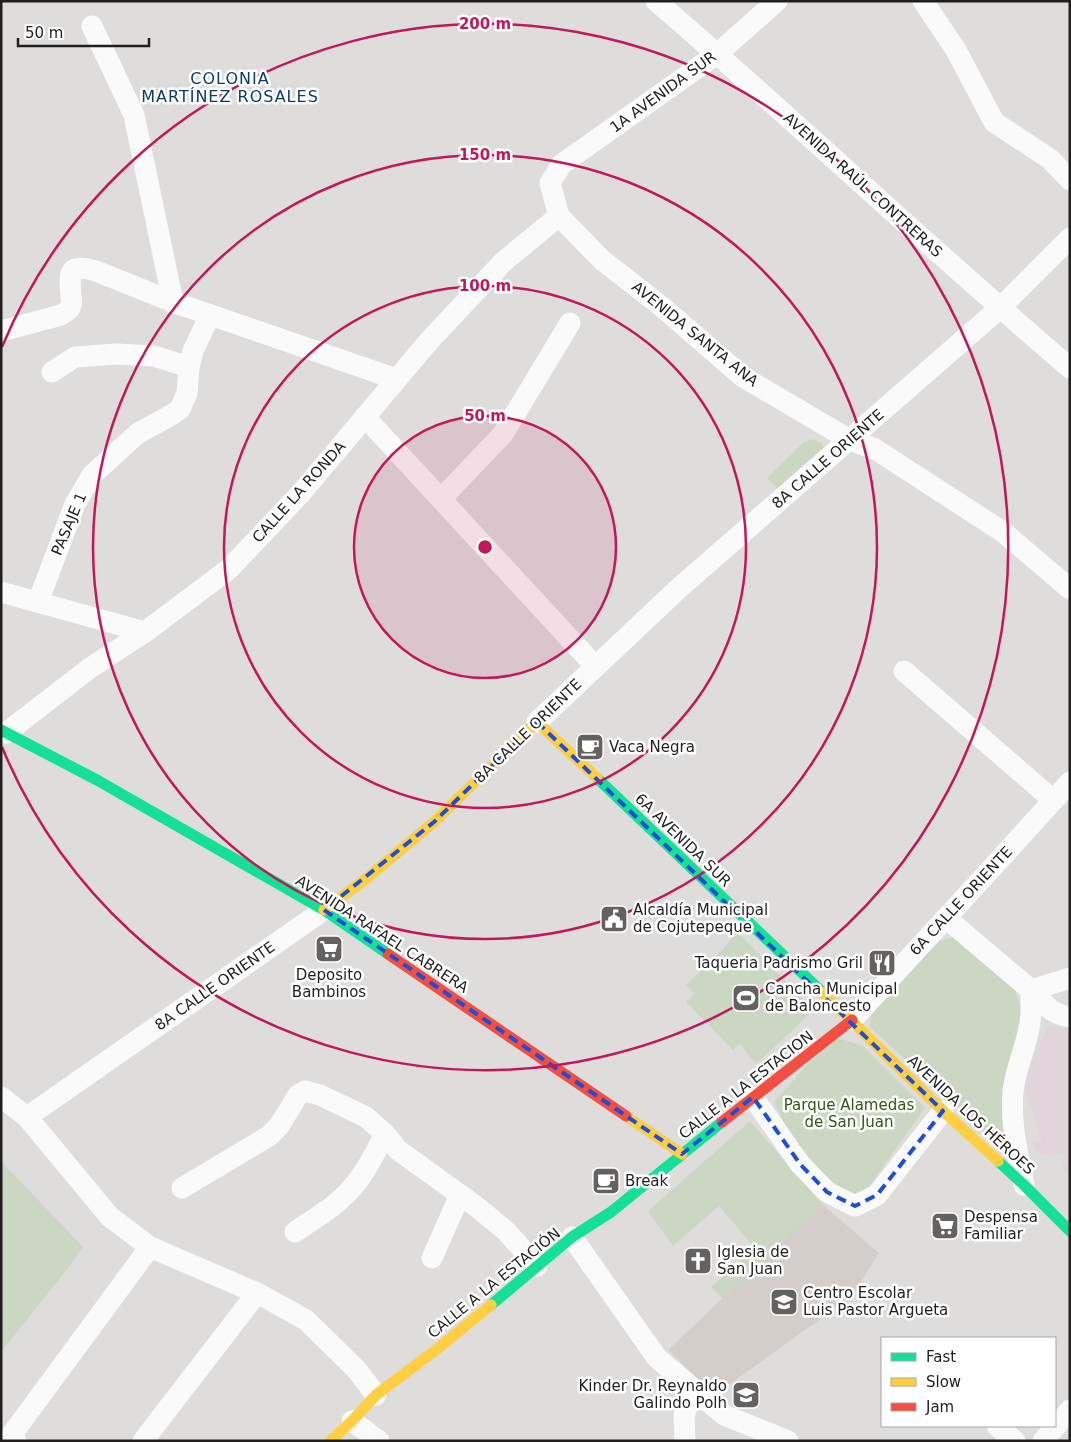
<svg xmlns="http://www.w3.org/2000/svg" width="1071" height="1442" font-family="'DejaVu Sans',sans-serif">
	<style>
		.commercial { fill: #e1d4db }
		.built { fill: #d3cec9 }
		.green { fill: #cbd7c2 }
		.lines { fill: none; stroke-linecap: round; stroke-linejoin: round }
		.street { stroke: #fafafa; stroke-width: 21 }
		.fast { stroke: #16e098; stroke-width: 11 }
		.slow { stroke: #ffcf43; stroke-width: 11 }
		.jam { stroke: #f24e42; stroke-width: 11 }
		.marked { fill: none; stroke: #1d4ed8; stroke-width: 4; stroke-dasharray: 10 6; stroke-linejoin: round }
		.ring { fill: none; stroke: #c2185b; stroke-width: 2.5 }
		.labels { text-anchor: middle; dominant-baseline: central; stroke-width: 5; stroke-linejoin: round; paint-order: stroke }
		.street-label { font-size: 15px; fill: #201f1e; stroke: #fff }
		.poi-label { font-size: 15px; fill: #201f1e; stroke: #fff; text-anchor: start }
		.park-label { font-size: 15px; fill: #325715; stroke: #fff }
		.neighbourhood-label { font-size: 16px; letter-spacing: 1px; fill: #0c3d61; stroke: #fff }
		.centre { fill: #c2185b; stroke: #fff; stroke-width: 2.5 }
		.ring-label { font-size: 15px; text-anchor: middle; font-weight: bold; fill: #c2185b; stroke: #fff; stroke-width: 5; stroke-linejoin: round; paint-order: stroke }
	</style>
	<rect width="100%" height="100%" fill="#dfdddc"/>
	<path class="commercial" d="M1049 1025 1070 1030V1174L1061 1166 1067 1161 1062 1154 1039 1155 1031 1142H1042L1023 1081Z"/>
	<path class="built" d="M822 1204 879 1253 847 1304 837 1307 715 1395 668 1350Z"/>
	<g class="green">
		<path d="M813 439 821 443 824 450 782 493 767 478 803 443Z"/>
		<path d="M737 932 814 1010 756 1064 740 1044 733 1050 686 1002 695 994 686 985 722 950Z"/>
		<path d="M967 934 1009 970 1023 1015 1008 1090 1003 1150 870 1027 871 1015 879 1003 935 942Z"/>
		<path d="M838 1038 863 1046 925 1108 868 1188 857 1195 844 1190 825 1176 790 1135 774 1102 808 1064Z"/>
		<path d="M750 1121 822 1204 723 1299 711 1287 755 1248 719 1206 673 1246 648 1211Z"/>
		<path d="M1 1161 83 1247 68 1268 1 1352Z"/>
	</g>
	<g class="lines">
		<g class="street">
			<path d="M656 1C796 121 929 248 1070 368"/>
			<path d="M777 1 717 54 562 164 550 183 559 216 602 260 661 306 743 377 850 440 875 449 1003 532 1070 589"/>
			<path d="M923 1 956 50 994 122 1050 159 1070 180"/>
			<path d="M92 26 134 115 173 302"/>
			<path d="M1 331 61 315C64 313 68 311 70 308 72 304 72 300 71 296 69 270 68 264 96 271L173 302 396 379"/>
			<path d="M52 372 75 357 117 354 154 356 189 367"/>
			<path d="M365 417 595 666"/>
			<path d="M441 499 503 434 570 323"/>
			<path d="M1 592 145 632"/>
			<path d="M38 602 75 504 92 475 137 434 173 414 180 409 187 393 189 367 193 351 210 315"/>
			<path d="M904 671 1053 800"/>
			<path d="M537 722 678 589 1000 308 1070 238"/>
			<path d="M6 733 90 668 145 632 229 569 301 493 429 341 503 262 559 216"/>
			<path d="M946 918 1031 990C1046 1004 1048 1013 1070 1017"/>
			<path d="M1031 990 1070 978"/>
			<path d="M852 1020 991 869 1070 782"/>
			<path d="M1 1097 27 1117 110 1217 150 1247 257 1293 306 1320 356 1369 376 1395"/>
			<path d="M753 1097 800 1164 827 1192 855 1206 877 1195 943 1111"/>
			<path d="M27 1117 324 910"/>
			<path d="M1024 1185C1018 1154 1010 1123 1013 1092 1015 1070 1025 1050 1029 1028 1032 1016 1031 1003 1031 990"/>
			<path d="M182 1188 269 1136 279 1126 298 1095 305 1091 320 1095 366 1117 385 1134 398 1150 477 1207 507 1232 537 1266"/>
			<path d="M295 1232C310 1221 329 1211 342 1198 362 1180 373 1157 385 1134"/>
			<path d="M572 1237 657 1358 724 1415 788 1441"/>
			<path d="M432 1258 460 1195"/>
			<path d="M352 1421 379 1441"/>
			<path d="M997 1426 1015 1441"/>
			<path d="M16 1441 10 1437 150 1247"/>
			<path d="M143 1441 257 1293"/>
			<path d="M685 1441 684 1415 694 1389"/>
			<path d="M1043 1441 1070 1410"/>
		</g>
		<g class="fast">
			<path d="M1 730 97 780 324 910 388 954"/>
			<path d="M597 778 822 992"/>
			<path d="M998 1161 1024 1185 1070 1231"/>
			<path d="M491 1305 572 1237 611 1212 722 1122"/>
		</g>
		<g class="slow">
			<path d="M324 910 367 878 434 822 537 722 597 778"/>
			<path d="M822 992 943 1111 998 1161"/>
			<path d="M626 1116 682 1154"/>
			<path d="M330 1441 352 1421 376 1395 436 1350 491 1305"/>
		</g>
		<g class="jam">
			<path d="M388 954 626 1116"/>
			<path d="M722 1122 852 1020"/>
		</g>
	</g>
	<path class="marked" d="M537 722 943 1111 877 1195 855 1206 827 1192 800 1164 753 1097 682 1154 324 910 434 822Z"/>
	<circle cx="485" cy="547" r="131" fill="#c2185b" fill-opacity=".12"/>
	<g class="ring">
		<circle cx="485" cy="547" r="131"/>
		<circle cx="485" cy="547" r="261"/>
		<circle cx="485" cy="547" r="392"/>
		<path d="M2 347A523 523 0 1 1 2 747"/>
	</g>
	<defs>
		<symbol id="cafe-square" viewBox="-11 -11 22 22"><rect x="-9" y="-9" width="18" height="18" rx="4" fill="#636260" stroke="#fff"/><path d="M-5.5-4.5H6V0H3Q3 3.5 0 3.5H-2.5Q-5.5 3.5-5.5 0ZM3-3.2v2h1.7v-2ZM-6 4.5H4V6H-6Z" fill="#fff"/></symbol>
		<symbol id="civic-square" viewBox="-11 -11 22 22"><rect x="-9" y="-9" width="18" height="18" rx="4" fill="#636260" stroke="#fff"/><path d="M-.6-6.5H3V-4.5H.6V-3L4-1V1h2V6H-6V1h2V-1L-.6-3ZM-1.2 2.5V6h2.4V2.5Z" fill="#fff"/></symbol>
		<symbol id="supermarket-square" viewBox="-11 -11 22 22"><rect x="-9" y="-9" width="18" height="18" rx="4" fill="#636260" stroke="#fff"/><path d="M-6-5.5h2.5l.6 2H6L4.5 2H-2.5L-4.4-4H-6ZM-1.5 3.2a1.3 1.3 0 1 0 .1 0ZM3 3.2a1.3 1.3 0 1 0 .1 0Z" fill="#fff"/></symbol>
		<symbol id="restaurant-square" viewBox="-11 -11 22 22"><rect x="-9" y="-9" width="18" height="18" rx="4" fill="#636260" stroke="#fff"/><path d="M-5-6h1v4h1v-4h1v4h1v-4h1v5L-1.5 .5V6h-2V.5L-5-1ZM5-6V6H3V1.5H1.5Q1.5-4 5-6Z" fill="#fff"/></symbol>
		<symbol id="stadium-square" viewBox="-11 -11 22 22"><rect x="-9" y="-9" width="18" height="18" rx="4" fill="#636260" stroke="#fff"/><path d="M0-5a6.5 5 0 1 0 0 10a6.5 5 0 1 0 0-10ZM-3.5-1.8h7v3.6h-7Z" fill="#fff"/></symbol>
		<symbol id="church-square" viewBox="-11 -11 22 22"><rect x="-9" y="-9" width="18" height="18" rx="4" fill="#636260" stroke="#fff"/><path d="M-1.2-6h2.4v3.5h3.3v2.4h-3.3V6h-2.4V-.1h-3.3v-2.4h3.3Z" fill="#fff"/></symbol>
		<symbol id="school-square" viewBox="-11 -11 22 22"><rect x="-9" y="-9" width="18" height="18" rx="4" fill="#636260" stroke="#fff"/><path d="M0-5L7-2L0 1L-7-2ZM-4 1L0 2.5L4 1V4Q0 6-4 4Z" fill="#fff"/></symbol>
	</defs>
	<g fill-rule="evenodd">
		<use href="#cafe-square" x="574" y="731" width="32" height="32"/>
		<use href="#civic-square" x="598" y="903" width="32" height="32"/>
		<use href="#supermarket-square" x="313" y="933" width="32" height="32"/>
		<use href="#restaurant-square" x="866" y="947" width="32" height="32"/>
		<use href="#stadium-square" x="730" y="982" width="32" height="32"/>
		<use href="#cafe-square" x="590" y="1165" width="32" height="32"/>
		<use href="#supermarket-square" x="929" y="1210" width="32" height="32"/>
		<use href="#church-square" x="682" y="1245" width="32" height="32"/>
		<use href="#school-square" x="768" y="1286" width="32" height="32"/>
		<use href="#school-square" x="730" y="1379" width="32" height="32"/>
	</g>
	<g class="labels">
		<g class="street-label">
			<text transform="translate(663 92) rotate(-36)">1A AVENIDA SUR</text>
			<text transform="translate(863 185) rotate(42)">AVENIDA RAÚL CONTRERAS</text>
			<text transform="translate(695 334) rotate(39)">AVENIDA SANTA ANA</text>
			<text transform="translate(828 459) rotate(-41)">8A CALLE ORIENTE</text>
			<text transform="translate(299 492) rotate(-48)">CALLE LA RONDA</text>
			<text transform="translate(69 524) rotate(-67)">PASAJE 1</text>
			<text transform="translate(528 731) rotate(-44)">8A CALLE ORIENTE</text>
			<text transform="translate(683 840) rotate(44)">6A AVENIDA SUR</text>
			<text transform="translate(961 901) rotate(-47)">6A CALLE ORIENTE</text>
			<text transform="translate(382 934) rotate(33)">AVENIDA RAFAEL CABRERA</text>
			<text transform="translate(215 986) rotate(-35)">8A CALLE ORIENTE</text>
			<text transform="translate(746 1085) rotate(-38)">CALLE A LA ESTACION</text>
			<text transform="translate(971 1115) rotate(43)">AVENIDA LOS HÉROES</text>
			<text transform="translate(494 1283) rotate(-39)">CALLE A LA ESTACIÓN</text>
		</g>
		<g class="poi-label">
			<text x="609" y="747">Vaca Negra</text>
			<text x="633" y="910">Alcaldía Municipal<tspan x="633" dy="17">de Cojutepeque</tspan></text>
			<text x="863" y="963" text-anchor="end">Taqueria Padrismo Gril</text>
			<text x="329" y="975" text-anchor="middle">Deposito<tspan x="329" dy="17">Bambinos</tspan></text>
			<text x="765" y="989">Cancha Municipal<tspan x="765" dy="17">de Baloncesto</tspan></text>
			<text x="625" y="1181">Break</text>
			<text x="964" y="1217">Despensa<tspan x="964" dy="17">Familiar</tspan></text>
			<text x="717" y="1252">Iglesia de<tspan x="717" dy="17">San Juan</tspan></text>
			<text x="803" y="1293">Centro Escolar<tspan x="803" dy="17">Luis Pastor Argueta</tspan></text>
			<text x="727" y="1386" text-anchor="end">Kinder Dr. Reynaldo<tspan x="727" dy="17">Galindo Polh</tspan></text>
		</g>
		<g class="park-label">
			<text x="849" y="1105">Parque Alamedas<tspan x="849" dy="17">de San Juan</tspan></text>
		</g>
		<g class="neighbourhood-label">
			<text x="230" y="78">COLONIA<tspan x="230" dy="18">MARTÍNEZ ROSALES</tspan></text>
		</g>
	</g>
	<circle cx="485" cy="547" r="8" class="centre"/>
	<g class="ring-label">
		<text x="485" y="29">200 m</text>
		<text x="485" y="160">150 m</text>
		<text x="485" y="291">100 m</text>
		<text x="485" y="421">50 m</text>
	</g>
	<rect width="1071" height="1442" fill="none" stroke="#201f1e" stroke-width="5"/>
	<rect x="881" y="1337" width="175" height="90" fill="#ffffff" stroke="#a6a5a5"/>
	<rect x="891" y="1353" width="25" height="8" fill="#16e098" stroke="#a6a5a5"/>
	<text x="926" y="1362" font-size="15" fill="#201f1e">Fast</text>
	<rect x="891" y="1378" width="25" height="8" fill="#ffcf43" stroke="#a6a5a5"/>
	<text x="926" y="1387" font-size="15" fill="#201f1e">Slow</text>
	<rect x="891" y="1403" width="25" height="8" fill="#f24e42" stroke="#a6a5a5"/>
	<text x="926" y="1412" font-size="15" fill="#201f1e">Jam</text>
	<path d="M18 38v8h131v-8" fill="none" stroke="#201f1e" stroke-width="2.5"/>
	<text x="25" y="38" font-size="15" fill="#201f1e" stroke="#ffffff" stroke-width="4" paint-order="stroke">50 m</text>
</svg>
